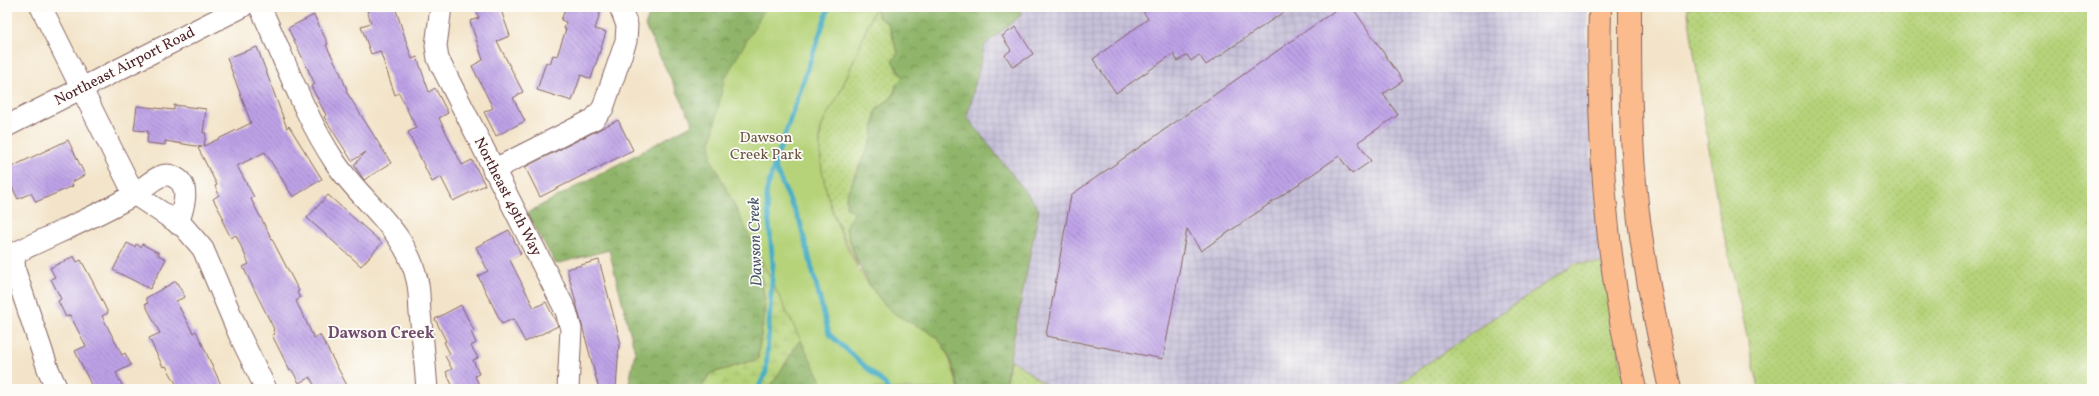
<svg xmlns="http://www.w3.org/2000/svg" width="2099" height="396" font-family="Vollkorn,serif">
	<style>
		.industrial { fill: url(#industrial-grid) }
		.grass { fill: url(#grass-dots); stroke: #807952 }
		.forest { fill: url(#forest-crowns); stroke: #6d6a4a }
		.wetland { fill: url(#wetland-marsh); stroke: #807952 }
		.green { fill: #b6d37a; stroke: #807952 }
		.lines { fill: none; stroke-linecap: round; stroke-linejoin: round }
		.stream { stroke: #46aec5; stroke-width: 5 }
		.building { fill: url(#building-back-hatch) }
		.minor-casing { stroke: #856462; stroke-width: 23 }
		.major-casing { stroke: #856462; stroke-width: 24 }
		.minor { stroke: #fff; stroke-width: 21 }
		.major { stroke: #fbbb8d; stroke-width: 22 }
		.labels { text-anchor: middle; dominant-baseline: central; stroke-width: 3.5; stroke-linejoin: round; paint-order: stroke }
		.street-label { font-size: 15px; fill: #4a1f2b; stroke: #fdfcf7 }
		.park-label { font-size: 15px; fill: #6a5543; stroke: #fdfcf7 }
		.water-label { font-size: 16px; font-style: italic; fill: #485869; stroke: #fdfcf7 }
		.neighbourhood-label { font-size: 16px; font-weight: bold; fill: #724d6d; stroke: #fdfcf7 }
	</style>
	<defs>
		<pattern id="industrial-grid" width="8" height="8" patternUnits="userSpaceOnUse"><rect width="8" height="8" fill="#c6c0d9"/><path d="M0 4h8M4 0v8" fill="none" stroke="#aca5ba"/></pattern>
		<pattern id="grass-dots" width="8" height="8" patternUnits="userSpaceOnUse"><rect width="8" height="8" fill="#b6d37a"/><path d="M2 2h.1M6 6h.1" fill="none" stroke="#9eb56a" stroke-width="1.8" stroke-linecap="round"/></pattern>
		<pattern id="forest-crowns" width="20" height="18" patternUnits="userSpaceOnUse"><rect width="20" height="18" fill="#90b56a"/><path d="M2 6a3 3 0 1 1 6 0M12 15a3 3 0 1 1 6 0" fill="none" stroke="#789357"/></pattern>
		<pattern id="wetland-marsh" width="20" height="14" patternUnits="userSpaceOnUse"><rect width="20" height="14" fill="#b6d37a"/><path d="M1 5h8M5 5V1M11 12h8M15 12V8" fill="none" stroke="#9eb56a"/></pattern>
		<pattern id="building-back-hatch" width="6" height="6" patternUnits="userSpaceOnUse"><rect width="6" height="6" fill="#bda2e7"/><path d="M-1 5l2 2M0 0l6 6M5-1l2 2" fill="none" stroke="#9c83bb"/></pattern>
	</defs>
	<rect width="100%" height="100%" fill="#fdfcf7"/>
	<filter id="ink" filterUnits="userSpaceOnUse"><feTurbulence type="fractalNoise" baseFrequency=".025" numOctaves="2"/><feDisplacementMap in="SourceGraphic" scale="8" xChannelSelector="R" yChannelSelector="G"/><feConvolveMatrix kernelMatrix="1 2 1 2 8 2 1 2 1" color-interpolation-filters="sRGB"/></filter>
	<filter id="wash" filterUnits="userSpaceOnUse"><feTurbulence type="fractalNoise" baseFrequency=".012" numOctaves="4" result="noise"/><feDisplacementMap in="SourceGraphic" scale="16" xChannelSelector="R" yChannelSelector="G"/><feGaussianBlur stdDeviation="0.9" result="paint"/><feColorMatrix in="noise" values="0 0 0 0 0 0 0 0 0 0 0 0 0 0 0 0 0 1.4 0 .05"/><feComposite in="paint" operator="in"/></filter>
	<g filter="url(#wash)">
		<rect width="100%" height="100%" fill="#f3e4c9"/>
		<path class="industrial" d="M1017 7H1587V81L1591 151 1602 263H1575L1390 389H1051L1011 359 1039 209 967 117 985 45 1022 15Z"/>
		<g class="grass">
			<path d="M1687 7H2092V389H1759L1718 208Z"/>
			<path d="M875 8 879 18 888 23 898 53 897 70 903 77 897 83 893 96 876 110 872 139 853 178 854 213 846 228 858 266C838 226 812 176 821 130 823 117 834 104 840 92 852 65 863 36 875 8Z"/>
			<path d="M1575 263H1602L1626 389H1390Z"/>
			<path d="M1011 359 1051 389H1004Z"/>
		</g>
		<g class="forest">
			<path d="M652 7H791L757 238 765 305 758 359 710 374 701 389H628L635 352 609 250 556 264 527 213 693 124 645 26Z"/>
			<path d="M875 7H1017L1022 14 985 45 967 117 1039 209 1004 389H959C955 376 952 360 945 349 935 333 918 329 902 320 873 302 855 260 846 228L854 213 846 207V196L872 139 876 110 893 96 897 83 903 77 892 61 898 53 888 23 879 18Z"/>
			<path d="M815 321 912 389H769L800 340Z"/>
		</g>
		<path class="wetland" d="M800 110 815 321 800 340 769 389H701L710 374 758 359 765 305 757 238Z"/>
		<path class="green" d="M766 7H875C863 36 852 66 839 94 834 105 824 117 821 129 819 137 820 145 820 153 824 205 851 269 887 307 900 321 918 324 933 335 949 347 953 372 959 389H825L711 158V142L724 80Z"/>
		<g class="lines">
			<g class="stream">
				<path d="M774 166 800 222 829 334 885 384 888 389"/>
				<path d="M758 389 766 372 773 264 766 193 774 166 829 7"/>
			</g>
		</g>
		<g id="blocks">
			<g class="building">
				<path d="M366 7H395L412 59 417 57 429 92 435 88 448 113 439 118 462 165 472 160 485 185 453 201 441 177 432 182 408 132 416 128 399 93 395 95 380 51 371 54 361 26 371 23Z"/>
				<path d="M475 7H500L510 36 497 41 523 92 513 98 525 121 496 136 484 112 493 108 472 66 483 60 470 21 479 18Z"/>
				<path d="M566 7H602L595 29 606 32 591 79 581 75 572 101 537 90 546 62 550 64 553 55 557 56 566 29H564L566 22 561 20Z"/>
				<path d="M1140 7H1291L1206 65 1199 55 1191 61 1187 55 1178 61 1173 54 1116 93 1093 59 1148 19Z"/>
				<path d="M1340 7H1352L1403 81 1383 94 1398 115 1358 142 1371 161 1352 174 1339 156 1201 251 1187 229 1163 359 1046 336 1071 195Z"/>
				<path d="M314 15 328 44 326 45 340 72 347 90 346 91 391 163 364 180 354 165 366 152 352 161 324 117 326 115 311 86 315 84 288 28Z"/>
				<path d="M1016 27 1033 54 1013 67 1005 55 1011 50 1002 36Z"/>
				<path d="M257 47 287 128 289 126 322 179 293 197 265 152 237 166 254 197 251 199 299 291 297 292 300 298 296 301 314 338 320 335 349 389H316L310 377 299 383 292 370 290 371 272 335 275 334 273 330 274 329 243 267 249 264 236 235 231 238 222 220 224 219 213 199 219 195 215 186 217 185 198 148 202 147 165 141V145L147 143 148 131 134 130 137 106 174 110V105L206 109 203 133H206L204 146 251 123 227 58Z"/>
				<path d="M618 120 633 150 540 197 525 167Z"/>
				<path d="M68 140 85 175 72 182 73 186 36 202 31 193 18 199 7 177V169Z"/>
				<path d="M328 195 382 243 361 266 307 218Z"/>
				<path d="M509 230 521 254 510 260 534 308 546 302 558 326 525 342 513 319 502 324 478 276 488 271 476 247Z"/>
				<path d="M127 243 135 247 136 244 141 247 142 244 159 253 158 255 166 259 150 289 113 270Z"/>
				<path d="M74 256 77 262 81 260 94 284 108 313 102 316 122 355 125 353 131 365 116 373 124 389H93L75 351 86 346 70 315 66 317 58 301 61 299 51 279 55 277 50 268Z"/>
				<path d="M599 260 621 344H619L616 389H599L567 269Z"/>
				<path d="M176 281 185 297 176 301 193 333 196 331 223 389H179L166 366 163 367 149 338 160 333 145 304 148 303 146 298Z"/>
				<path d="M461 305 474 331 471 332 476 343 471 346 478 358 473 360 479 374 475 376 481 389H454L446 372 452 369 445 356 450 354 444 342 446 341 435 319Z"/>
			</g>
		</g>
	</g>
	<g filter="url(#ink)">
		<use href="#blocks" fill-opacity="0" stroke="#856462" stroke-width="1"/>
		<g class="lines">
			<defs>
				<g id="minor">
					<path d="M41 7 134 194 184 227 203 249 239 334 266 389"/>
					<path d="M260 7C285 59 303 114 335 162 363 204 406 229 417 280 420 291 419 303 420 313 423 339 425 364 427 389"/>
					<path d="M441 7 436 46 438 59 566 311 571 329 568 389"/>
					<path d="M7 126 242 7"/>
					<path d="M493 170 594 119 603 108 626 41 627 25 620 7"/>
					<path d="M57 389 48 369 15 271 14 261 17 252C56 233 98 216 135 194 144 188 160 171 172 176 193 184 183 208 178 224"/>
				</g>
				<g id="major">
					<path d="M1600 7C1597 135 1605 264 1635 389"/>
					<path d="M1630 7C1630 66 1630 124 1635 183 1641 252 1655 321 1670 389"/>
				</g>
			</defs>
			<use href="#minor" class="minor-casing"/>
			<use href="#major" class="major-casing"/>
			<use href="#minor" class="minor"/>
			<use href="#major" class="major"/>
		</g>
	</g>
	<g class="labels">
		<g class="street-label">
			<text transform="translate(125 67) rotate(-27)">Northeast Airport Road</text>
			<text transform="translate(507 197) rotate(63)">Northeast 49th Way</text>
		</g>
		<g class="park-label">
			<text x="766" y="138">Dawson<tspan x="766" dy="17">Creek Park</tspan></text>
		</g>
		<g class="water-label">
			<text transform="translate(756 242) rotate(-92)">Dawson Creek</text>
		</g>
		<g class="neighbourhood-label">
			<text x="381" y="334">Dawson Creek</text>
		</g>
	</g>
	<rect width="2099" height="396" fill="none" stroke="#fdfcf7" stroke-width="24"/>
</svg>
